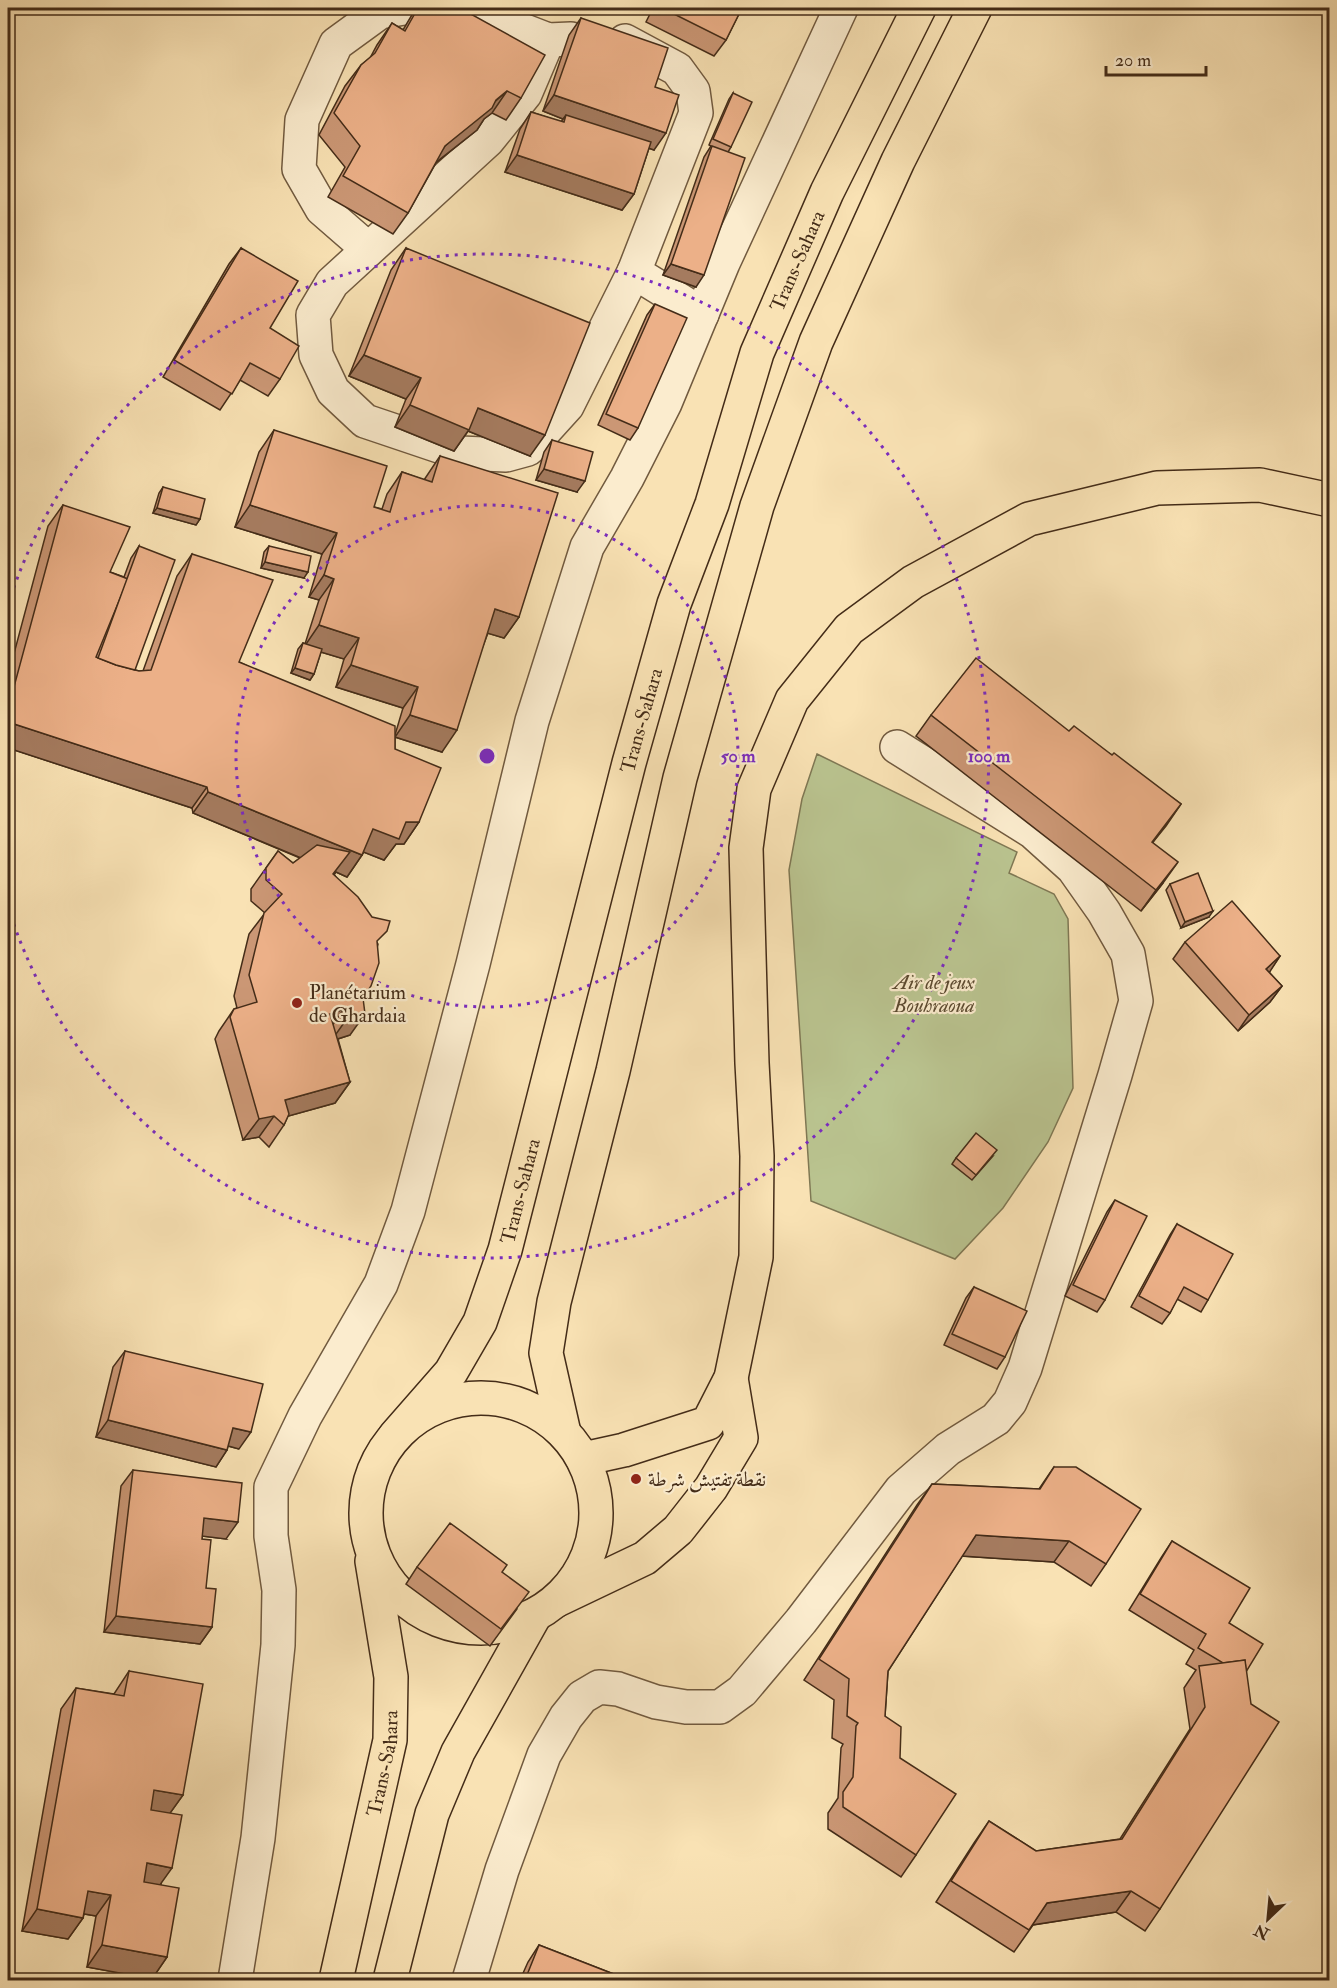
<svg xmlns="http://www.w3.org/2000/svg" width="1337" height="1988" font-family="'IM FELL Double Pica',Amiri,serif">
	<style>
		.green { fill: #bac490; stroke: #7f7854; stroke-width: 1.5 }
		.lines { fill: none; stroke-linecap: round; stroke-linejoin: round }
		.minor-casing { stroke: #715a3f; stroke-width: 36 }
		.major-casing { stroke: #442c18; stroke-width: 36 }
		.highway-casing { stroke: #442c18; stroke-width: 36 }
		.minor { stroke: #fbecce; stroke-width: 33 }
		.major { stroke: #f9e2b4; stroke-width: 33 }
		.highway { stroke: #f9e2b4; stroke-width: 33 }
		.wall { fill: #cb9775; stroke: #442c18; stroke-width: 1.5 }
		.shaded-wall { fill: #a57b5f; stroke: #442c18; stroke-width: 1.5 }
		.building { fill: #ecb088; stroke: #442c18; stroke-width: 1.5 }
		.ring { fill: none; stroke: #7b2cbf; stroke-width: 3; stroke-dasharray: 3 6 }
		.poi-dot { fill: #8f2418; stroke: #fbecce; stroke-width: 2 }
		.labels { text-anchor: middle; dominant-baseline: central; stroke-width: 4.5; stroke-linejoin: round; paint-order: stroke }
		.street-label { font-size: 20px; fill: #442c18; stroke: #fbecce }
		.park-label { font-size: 20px; font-style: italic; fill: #5c4a30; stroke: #fbecce }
		.poi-label { font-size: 20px; fill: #442c18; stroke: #fbecce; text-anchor: start }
		.centre { fill: #7b2cbf; stroke: #fbecce; stroke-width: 3 }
		.ring-label { font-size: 18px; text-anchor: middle; font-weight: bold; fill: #7b2cbf; stroke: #fbecce; stroke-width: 4.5; stroke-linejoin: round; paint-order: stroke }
	</style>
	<rect width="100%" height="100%" fill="#f9e2b4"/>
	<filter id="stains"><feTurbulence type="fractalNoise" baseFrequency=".00333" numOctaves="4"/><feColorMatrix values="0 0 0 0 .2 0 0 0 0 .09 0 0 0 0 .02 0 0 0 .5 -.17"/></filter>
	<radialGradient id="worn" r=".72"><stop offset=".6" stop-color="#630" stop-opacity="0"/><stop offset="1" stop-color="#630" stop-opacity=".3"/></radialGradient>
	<path class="green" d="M817 754 1017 852 1009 873 1054 894 1068 919 1073 1088 1048 1142 1003 1208 955 1259 811 1201 789 870 802 799Z"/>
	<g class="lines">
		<defs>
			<g id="minor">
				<path d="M449 8 486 16 548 40 571 39"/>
				<path d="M548 40 525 94 488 140 332 283 313 315 316 355 333 391 365 421 460 453 506 455 528 449 567 406 634 272"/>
				<path d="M625 41 677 69 693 91 696 113 634 272 702 314"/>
				<path d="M368 249 322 209 299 169 302 120 336 44 380 12 404 8"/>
				<path d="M235 1980 258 1838 278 1645 279 1590 271 1536V1487L305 1416 381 1284 408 1211 473 964 532 721 587 547 627 478 665 403 723 263 841 8"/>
				<path d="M469 1980 502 1870 544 1755 566 1717 582 1697 599 1687 618 1689 656 1702 686 1707H720L742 1691 801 1621 901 1490 948 1449 996 1419 1010 1402 1025 1368 1115 1075 1136 1001 1128 954 1104 912 1073 868 1033 832 897 747"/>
			</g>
			<g id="major">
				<path d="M583 1459 624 1450 708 1423 731 1378 756 1257 757 1156 752 1063 746 848 754 789 792 700 849 629 913 582 1029 519 1157 488 1260 485 1330 500"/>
				<path d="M557 1600 645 1558 678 1530 711 1488 741 1438 731 1378"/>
			</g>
			<g id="highway">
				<circle cx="481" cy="1513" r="115"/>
				<path d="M564 1433 546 1353 554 1302 613 1071 680 778 757 506 816 342 898 161 975 8"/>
				<path id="s1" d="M395 1436 451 1372 480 1322 505 1250 629 763 674 604 712 504 757 353 827 192 919 8"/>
				<path id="s2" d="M336 1980 390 1740 391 1677 372 1561"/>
				<path d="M390 1980 432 1814 458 1752 535 1615"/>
			</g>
		</defs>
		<use href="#minor" class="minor-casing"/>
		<use href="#major" class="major-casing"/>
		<use href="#highway" class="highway-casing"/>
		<use href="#minor" class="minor"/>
		<use href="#major" class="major"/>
		<use href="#highway" class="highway"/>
	</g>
	<g class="wall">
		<path d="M416 8H460L521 98 506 120 492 113 484 119 477 130 436 163 408 213 393 234 328 197 345 167 319 135 345 86 361 65 370 58 377 45 392 23 403 30Z"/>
		<path d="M653 8H742L726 40 714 56 646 22Z"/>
		<path d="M581 18 655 87 654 150 649 148 634 194 622 210 505 172 520 129 531 112 561 122 563 119 543 111 569 35Z"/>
		<path d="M733 93 731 147 728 152 696 287 663 275 704 157 711 146 709 145 729 99Z"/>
		<path d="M241 248 270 328 280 379 268 396 240 380 220 410 163 377 229 264Z"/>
		<path d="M406 248 530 456 468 431 454 451 395 427 406 399 349 376 391 270Z"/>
		<path d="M655 304 638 428 630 440 598 425 647 315Z"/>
		<path d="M274 430 374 507 382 509 387 494 402 472 424 480 440 456 519 617 504 638 488 633 442 752 395 737V749L419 822 404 844H396L384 860 364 852 347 877 336 872 334 874 378 944 363 998 350 1035 338 1039 350 1082 335 1103 288 1116 284 1125 269 1147 259 1137 243 1140 215 1039 219 1031 234 1009 237 1008 234 996 249 934 265 913 251 901V889L278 851 293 863 300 858 193 813 192 808 8 748V676L48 526 63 505 110 572 124 577 131 558 139 546 135 670 139 671H143L177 576 192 554 239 662 395 735 403 708 336 687 344 659 321 652 314 674 310 680 291 673 298 649 303 643 305 644 319 600 309 597 322 554 235 527 259 452Z"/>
		<path d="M552 440 577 492 536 480 544 452Z"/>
		<path d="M163 487 200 519 196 525 153 513 159 493Z"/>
		<path d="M269 546 304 578 261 568 264 552Z"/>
		<path d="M931 715 1069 731 1112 755 1181 804 1153 842 1163 883 1141 911 916 736Z"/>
		<path d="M1170 884 1209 917 1181 928 1166 890Z"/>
		<path d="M1185 942 1280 956 1269 972 1282 986 1270 1002 1238 1031 1173 959Z"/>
		<path d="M993 1156 972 1180 952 1164 956 1158Z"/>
		<path d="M1115 1200 1105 1300 1097 1312 1065 1296 1107 1212Z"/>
		<path d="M1177 1224 1208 1300 1201 1312 1177 1299 1170 1313 1162 1324 1131 1307 1170 1235Z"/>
		<path d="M974 1287 1005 1357 997 1369 944 1345 966 1298Z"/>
		<path d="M125 1351 239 1449 228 1446 227 1450 216 1467 96 1437 113 1367Z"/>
		<path d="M1054 1467 1106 1564 1091 1586 1054 1562 962 1556 888 1671 885 1716 916 1855 901 1877 828 1829V1813L838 1798 841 1748 843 1744 832 1738 834 1700 804 1680 917 1505 932 1484 1039 1489Z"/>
		<path d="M133 1470 226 1539 202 1536 206 1588 212 1627 200 1644 104 1632 121 1486Z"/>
		<path d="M1172 1541 1229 1623 1246 1672 1160 1909 1145 1931 1116 1912 1033 1925 1014 1952 936 1902 974 1843 989 1821 1036 1851 1120 1839 1190 1729 1184 1688 1196 1670 1186 1664 1194 1650 1129 1610 1161 1558Z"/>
		<path d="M417 1567 502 1572 517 1609 490 1646 406 1584Z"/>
		<path d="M129 1671 183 1795 170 1813 161 1885 167 1957 152 1979 87 1967 96 1916 84 1914 83 1918 68 1939 22 1931 61 1709 76 1688 114 1694Z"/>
		<path d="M539 1945 629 1980H520L528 1962Z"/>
	</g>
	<g class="shaded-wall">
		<path d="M507 91 492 113 484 119 477 130 430 167 445 146Z"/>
		<path d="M554 95 666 133 654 150 565 119 566 115 563 119 543 111Z"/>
		<path d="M517 155 634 194 622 210 505 172Z"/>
		<path d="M671 264 704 275 696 287 663 275Z"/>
		<path d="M364 355 421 378 406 399 349 376Z"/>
		<path d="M410 405 478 408 545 435 530 456 468 431 454 451 395 427Z"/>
		<path d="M544 469 585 481 577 492 536 480Z"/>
		<path d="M250 505 337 533 322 554 235 527Z"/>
		<path d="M157 508 200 519 196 525 153 513Z"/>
		<path d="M265 562 308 572 304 578 261 568Z"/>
		<path d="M324 575 334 579 319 600 309 597Z"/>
		<path d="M495 609 519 617 504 638 480 631Z"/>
		<path d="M319 625 359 638 344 659 304 647Z"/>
		<path d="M351 665 418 687 403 708 336 687Z"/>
		<path d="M295 668 314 674 310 680 291 673Z"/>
		<path d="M410 715 457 730 442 752 395 737Z"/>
		<path d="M8 722 207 787 192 808 8 748Z"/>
		<path d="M208 792 362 855 347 877 336 872 318 895 335 872 193 813Z"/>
		<path d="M1181 804 1166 826 1136 863 1152 842Z"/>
		<path d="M406 822H419L404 844H396L384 860 358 850 373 829Z"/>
		<path d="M1178 862 1163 883 1141 911 1156 890Z"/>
		<path d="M1213 911 1209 917 1181 928 1185 922Z"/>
		<path d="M1280 956 1269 973 1266 969Z"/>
		<path d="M1282 986 1270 1002 1238 1031 1249 1015Z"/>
		<path d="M344 1009 329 1030 330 1014Z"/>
		<path d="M365 1014 350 1035 331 1041 346 1020Z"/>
		<path d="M350 1082 335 1103 278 1119 274 1116 259 1137 243 1140 259 1119 285 1100Z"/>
		<path d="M108 1420 227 1450 216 1467 96 1437Z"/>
		<path d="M233 1428 251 1432 239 1449 221 1444Z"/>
		<path d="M204 1518 238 1522 226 1539 193 1535Z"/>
		<path d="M976 1535 1069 1541 1054 1562 961 1556Z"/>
		<path d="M116 1616 212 1627 200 1644 104 1632Z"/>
		<path d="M154 1790 183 1795 168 1816 139 1811Z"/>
		<path d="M147 1863 172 1868 157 1889 132 1885Z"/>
		<path d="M88 1891 111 1895 96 1916 73 1912Z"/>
		<path d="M1131 1891 1116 1912 1032 1925 1047 1903Z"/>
		<path d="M37 1909 83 1918 68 1939 22 1931Z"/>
		<path d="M102 1945 167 1957 152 1979 87 1967Z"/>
	</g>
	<g class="building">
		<path d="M418 8H460L545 55 521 98 507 91 496 100 492 108 445 146 408 213 343 176 360 146 334 113 361 65 375 53 392 23 405 31Z"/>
		<path d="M662 8H742L726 40Z"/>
		<path d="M581 18 668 48 655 87 679 95 666 133 554 95Z"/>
		<path d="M733 93 752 102 731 147 713 139Z"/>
		<path d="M531 112 564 122 566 115 651 142 634 194 517 155Z"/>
		<path d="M712 146 745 158 704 275 671 264Z"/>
		<path d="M241 248 298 281 270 328 299 346 280 379 250 363 232 394 174 360Z"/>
		<path d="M406 248 590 323 545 435 478 408 469 430 410 405 421 378 364 355Z"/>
		<path d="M655 304 687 318 638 428 606 414Z"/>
		<path d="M274 430 387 466 374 507 390 512 402 472 432 482 440 456 558 493 519 617 495 609 457 730 410 715 418 687 351 665 359 638 319 625 334 579 324 575 337 533 250 505Z"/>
		<path d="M552 440 593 452 585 481 544 469Z"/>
		<path d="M163 487 205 499 200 519 157 508Z"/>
		<path d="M63 505 130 527 110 572 128 579 96 657 116 665 139 671 151 670 192 554 273 580 239 662 395 726V749L441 768 419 822H406L399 839 373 829 362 855 208 792 207 787 8 722V709Z"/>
		<path d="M139 546 175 560 135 670 116 665 98 658Z"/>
		<path d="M269 546 311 556 308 572 265 562Z"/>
		<path d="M303 643 322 649 314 674 295 668Z"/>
		<path d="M976 658 1069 731 1074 726 1112 755 1114 753 1181 804 1152 842 1178 862 1156 890 931 715Z"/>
		<path d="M317 845 350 852 333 874 358 897 372 917 390 921 387 931 377 941 379 963 371 986 363 998 365 1014 346 1020 344 1009 330 1014 350 1082 285 1100 289 1114 284 1125 274 1116 259 1119 230 1017 234 1009 257 1002 249 975 264 913 282 894 266 880V868L278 851 293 863Z"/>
		<path d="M1198 873 1213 911 1185 922 1170 884Z"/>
		<path d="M1232 901 1280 956 1266 969 1282 986 1249 1015 1185 942Z"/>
		<path d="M976 1133 997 1150 976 1175 956 1158Z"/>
		<path d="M1115 1200 1147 1216 1105 1300 1073 1285Z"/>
		<path d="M1177 1224 1233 1254 1208 1300 1184 1287 1170 1313 1139 1296Z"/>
		<path d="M974 1287 1027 1311 1005 1357 952 1334Z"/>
		<path d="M125 1351 263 1384 251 1432 233 1428 227 1450 108 1420Z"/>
		<path d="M1054 1467H1076L1141 1509 1106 1564 1069 1541 976 1535 888 1671 885 1716 901 1727 900 1758 956 1794 916 1855 843 1807V1792L853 1777 856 1726 858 1723 847 1716 849 1679 819 1659 932 1484 1040 1489Z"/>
		<path d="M133 1470 242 1483 238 1522 204 1518 202 1539 211 1540 206 1588 216 1589 212 1627 116 1616Z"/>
		<path d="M450 1523 507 1565 502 1572 529 1592 501 1629 417 1567Z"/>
		<path d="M1172 1541 1250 1588 1229 1623 1263 1644 1246 1672 1245 1660 1223 1663 1198 1648 1206 1634 1140 1594Z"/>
		<path d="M1245 1660 1251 1704 1279 1722 1160 1909 1131 1891 1047 1903 1029 1930 951 1881 989 1821 1036 1851 1122 1839 1205 1707 1199 1666Z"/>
		<path d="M129 1671 203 1684 183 1795 154 1790 151 1810 182 1815 172 1868 147 1863 144 1882 179 1888 167 1957 102 1945 111 1895 88 1891 83 1918 37 1909 76 1688 124 1696Z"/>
		<path d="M539 1945 629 1980H525Z"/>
	</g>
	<g class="ring">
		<circle cx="487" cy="756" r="251"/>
		<path d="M8 605A502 502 0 1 1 8 907"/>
	</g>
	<g class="poi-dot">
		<circle cx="297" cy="1003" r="6"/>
		<circle cx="636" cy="1479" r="6"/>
	</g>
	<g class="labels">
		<g class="street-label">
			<text stroke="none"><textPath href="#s1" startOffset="1252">Trans-Sahara</textPath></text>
			<text stroke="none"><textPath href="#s1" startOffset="766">Trans-Sahara</textPath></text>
			<text stroke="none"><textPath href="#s1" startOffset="280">Trans-Sahara</textPath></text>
			<text stroke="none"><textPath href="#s2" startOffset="222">Trans-Sahara</textPath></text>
		</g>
		<g class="park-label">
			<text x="934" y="982">Air de jeux<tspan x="934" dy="23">Bouhraoua</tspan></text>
		</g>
		<g class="poi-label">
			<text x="309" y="992">Planétarium<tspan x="309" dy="23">de Ghardaia</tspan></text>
			<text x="648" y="1479">نقطة تفتيش شرطة</text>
		</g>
	</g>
	<circle cx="487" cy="756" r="9" class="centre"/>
	<g class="ring-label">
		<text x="738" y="762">50 m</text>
		<text x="989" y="762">100 m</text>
	</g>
	<rect width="1337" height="1988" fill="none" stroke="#f9e2b4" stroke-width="30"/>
	<rect x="9" y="9" width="1319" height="1970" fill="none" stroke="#442c18" stroke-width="3"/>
	<rect x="15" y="15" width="1307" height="1958" fill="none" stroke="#442c18" stroke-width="1.5"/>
	<g transform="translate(1268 1919) rotate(206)" stroke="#fbecce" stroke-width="4.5" paint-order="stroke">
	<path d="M0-4.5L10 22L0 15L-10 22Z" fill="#442c18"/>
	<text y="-9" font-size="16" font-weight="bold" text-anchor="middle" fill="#442c18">N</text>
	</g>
	<path d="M1106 66v9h100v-9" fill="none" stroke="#442c18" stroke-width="3"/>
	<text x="1115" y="66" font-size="18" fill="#442c18" stroke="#fbecce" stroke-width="4.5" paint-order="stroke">20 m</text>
	<rect width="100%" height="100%" filter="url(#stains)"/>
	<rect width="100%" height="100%" fill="url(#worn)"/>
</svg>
